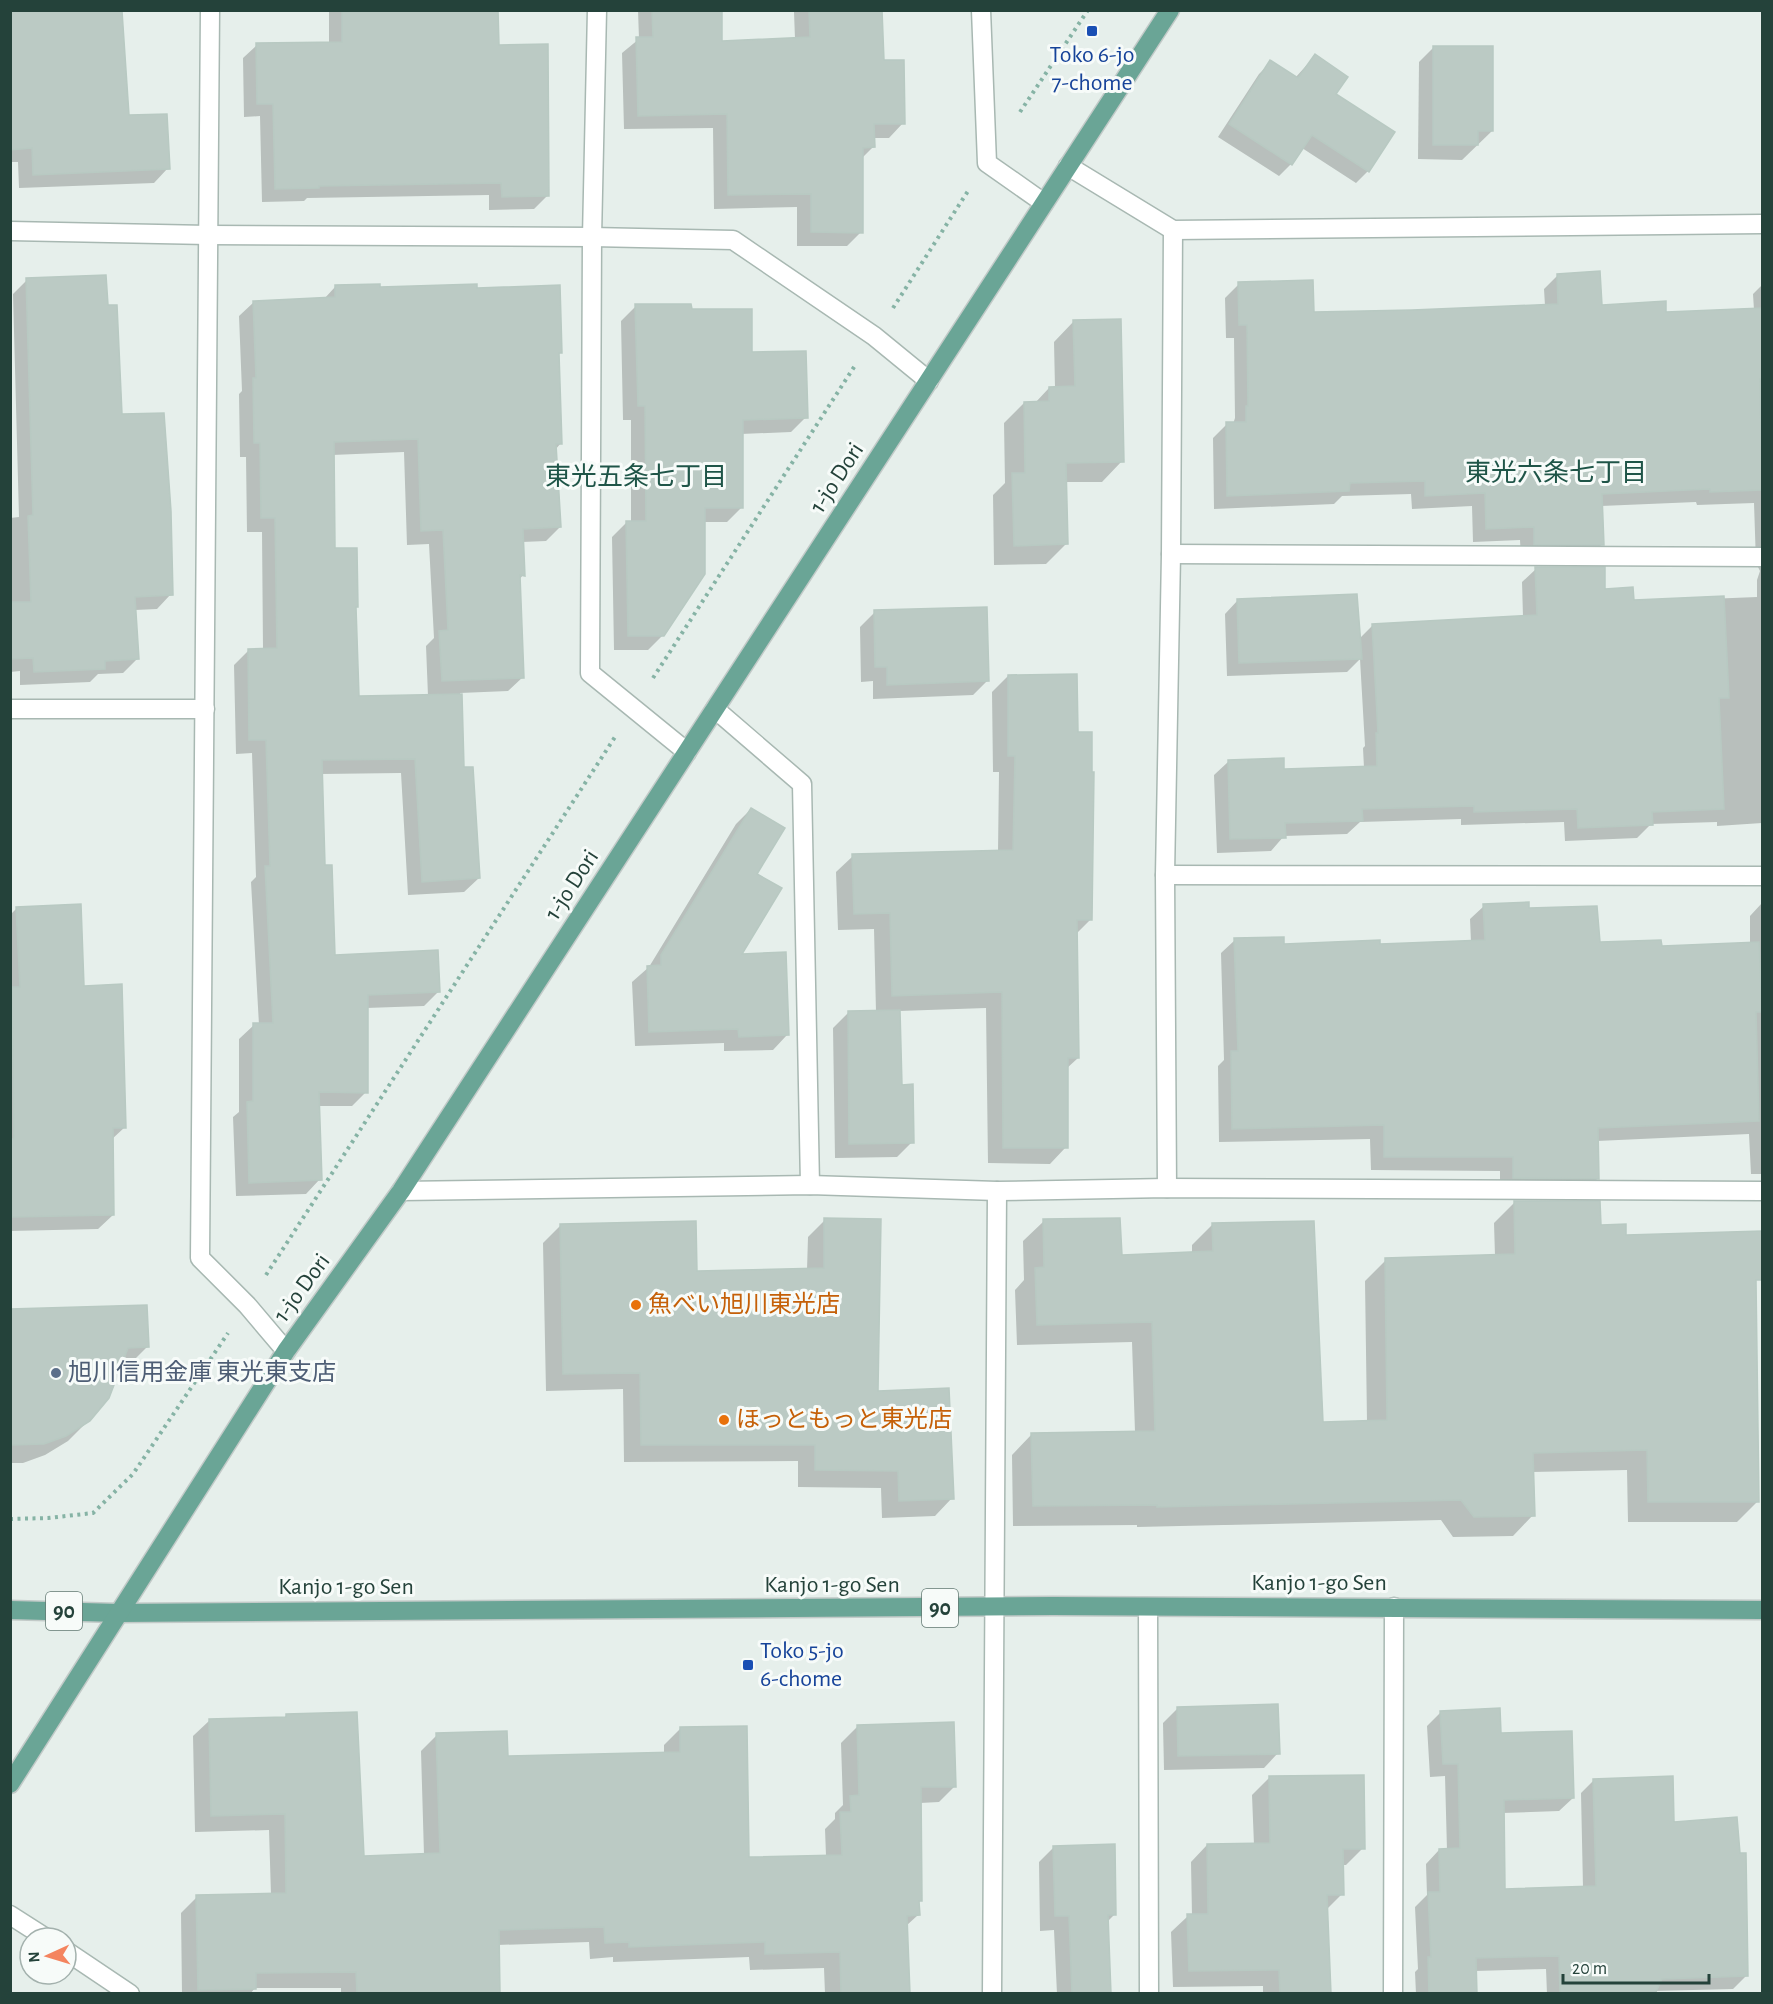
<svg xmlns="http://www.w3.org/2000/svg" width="1773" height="2004" font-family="'Alegreya Sans','Noto Sans JP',sans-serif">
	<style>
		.shadow { fill: #0003; fill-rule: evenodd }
		.building { fill: #bbcac4; stroke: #b8c9c2; stroke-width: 1.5 }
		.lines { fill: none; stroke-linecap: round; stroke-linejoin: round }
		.minor-casing { stroke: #a8b8b2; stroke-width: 21 }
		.major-casing { stroke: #c2cac8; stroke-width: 21 }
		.path { stroke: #86b3a5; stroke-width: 4; stroke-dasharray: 3 4.5; stroke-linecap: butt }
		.minor { stroke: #fff; stroke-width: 18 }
		.major { stroke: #6aa596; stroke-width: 18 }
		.transit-dot { fill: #1a4fb4; stroke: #f7fbf9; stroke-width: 2 }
		.food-dot { fill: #e8710a; stroke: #f7fbf9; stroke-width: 2 }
		.service-dot { fill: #5c6f8a; stroke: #f7fbf9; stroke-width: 2 }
		.labels { text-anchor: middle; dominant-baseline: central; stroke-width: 6; stroke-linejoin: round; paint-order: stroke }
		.shield { fill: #f7fbf9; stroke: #637a73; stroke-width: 1.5 }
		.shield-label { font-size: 22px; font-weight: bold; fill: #24423a }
		.transit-label { font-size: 24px; fill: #164399; stroke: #f7fbf9 }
		.street-label { font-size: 24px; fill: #24423a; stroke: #f7fbf9 }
		.food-label { font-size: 24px; fill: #c56008; stroke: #f7fbf9; text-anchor: start }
		.service-label { font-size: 24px; fill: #4e5e75; stroke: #f7fbf9; text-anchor: start }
		.neighbourhood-label { font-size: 26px; fill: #1f5548; stroke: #f7fbf9 }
	</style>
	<rect width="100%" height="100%" fill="#e6efeb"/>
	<g class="shadow">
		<path d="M31 10H120L128 117 168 168 154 183 19 188 18 162H10V72Z"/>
		<path d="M329 10H497L498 47 547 196 534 209 489 210V195L307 198 304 201 262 202 260 116 244 117 243 58 257 45 329 44Z"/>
		<path d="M638 10H721V43L795 39 794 12 796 10H881L882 62 903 123 889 138H873V147L862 158 861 232 847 246H797V207L714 209 713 128 624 129 622 53 639 39Z"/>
		<path d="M1434 47 1492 131 1462 160 1418 159 1419 62Z"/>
		<path d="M1315 56 1368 171 1356 183 1302 148 1291 164 1279 176 1218 137 1259 74 1271 62 1295 78Z"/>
		<path d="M1558 275 1601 307 1665 314 1754 310 1753 294 1762 285V823L1717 826V822L1651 824 1637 838 1565 841 1564 822 1461 825V819L1360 822 1347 834 1284 836 1271 851 1217 853 1214 775 1228 762 1282 771 1364 768 1363 748 1365 746 1360 659 1347 672 1227 676 1225 614 1238 600 1359 639 1372 626 1523 617 1522 582 1536 569 1604 590 1633 602 1757 597V580L1760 571 1756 563 1754 503 1697 505 1696 502 1601 506 1602 544 1589 558H1521L1520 540 1473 542 1472 506 1412 509 1411 494 1342 496 1334 504 1214 509 1213 438 1227 424H1233L1235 418 1234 338H1226L1225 298 1239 284 1312 314 1545 306 1544 289Z"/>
		<path d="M27 280 106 307 121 416 171 594 157 609 135 610 137 659 123 673 98 674 90 682 20 685V671L10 672V518L19 517 13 294Z"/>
		<path d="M335 287 476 289 560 353 558 355 561 443 555 450 560 527 546 541 522 542 523 575 519 580 523 677 508 691 460 693 463 769 479 878 464 892 408 895 401 773 321 774 323 866 333 956 439 991 424 1006 366 1008V1092L352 1106H318L320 1179 306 1194 236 1196 233 1117 239 1112V1039L254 1025H259L251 882 256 877 252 753 236 754 234 665 249 650H263L262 532H247L246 457H240L239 394 242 391 239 316 254 302 324 299ZM404 452 407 545 429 544 434 638 426 646 428 696 358 697 355 608 334 550 332 455Z"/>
		<path d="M636 306 690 311 751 354 806 417 791 432 741 434 742 507 727 522H703L663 635 648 650H614L612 537 627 522H631V420H623L621 321Z"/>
		<path d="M1074 321 1122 461 1102 482H1065L1066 544 1046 564 994 565 993 495 1005 483 1004 423 1024 403H1035L1049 388H1055L1054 342Z"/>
		<path d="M875 612 987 681 973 695 873 699V681L861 682 860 627Z"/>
		<path d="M1008 676 1076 733 1090 920 1076 934 1078 1058 1066 1069V1147L1050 1164 988 1163 986 1008 899 1011 900 1086 912 1142 897 1157 835 1158 833 1028 848 1013 876 1012 874 929 838 930 836 872 853 856 998 852 999 772H993L992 692Z"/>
		<path d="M751 809 740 956 787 1035 773 1050 724 1051V1043L635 1046 632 982 649 967 736 824Z"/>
		<path d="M1762 903V1174H1751L1749 1134 1597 1141 1598 1178 1584 1192H1500V1171L1371 1170 1370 1139 1219 1142 1218 1066 1224 1060 1221 953 1235 940 1283 946 1471 942 1470 919 1484 906 1527 909 1598 943 1660 947 1750 944V916Z"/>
		<path d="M17 908 82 987 125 1127 111 1140 113 1215 98 1229 10 1231V915Z"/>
		<path d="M1514 1203 1599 1226 1625 1237 1758 1501 1737 1522H1628L1627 1470 1532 1472 1533 1515 1513 1536 1453 1537 1441 1520 1137 1527V1525L1013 1526 1012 1455 1032 1434 1135 1432 1132 1342 1017 1345 1015 1290 1024 1280 1023 1241 1044 1221 1120 1256 1192 1253V1245L1213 1224 1322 1424 1367 1422 1365 1281 1386 1260 1495 1256 1494 1223Z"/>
		<path d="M825 1220 877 1393 952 1498 935 1516 882 1518 881 1488 798 1487V1461L624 1462 623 1389 546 1391 543 1243 560 1226 696 1272 807 1270 808 1237Z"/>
		<path d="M10 1314 147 1347 128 1366 119 1367 89 1420 68 1441 45 1455 23 1463H10Z"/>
		<path d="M1178 1708 1278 1753 1264 1768 1164 1770 1163 1723Z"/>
		<path d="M1440 1713 1500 1735 1573 1798 1559 1811 1502 1813 1503 1890 1583 1888 1581 1793 1594 1780 1673 1823 1746 1976 1733 1989 1654 1991 1653 1994H1547L1546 1969 1475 1971 1476 1994H1416L1415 1972 1418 1969 1415 1907 1427 1895 1426 1864 1439 1850H1447L1445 1776 1430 1777 1427 1726Z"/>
		<path d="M286 1716 363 1857 424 1855 421 1751 437 1735 507 1757 664 1753V1745L680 1729 748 1859 826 1856 825 1829 835 1819V1813L843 1805 841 1743 857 1727 955 1786 939 1802 920 1803 921 1900 918 1903V1915L906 1926 908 1994H825L824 1968 750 1970 749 1957 613 1962V1957L590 1959 589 1942 497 1945 499 1994H341V1988H255L250 1994H182L181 1913 197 1897 271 1895 269 1830 195 1832 193 1736 210 1720 284 1718Z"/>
		<path d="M1269 1778 1363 1848 1346 1865H1341L1342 1894 1326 1910 1329 1994H1263V1986L1173 1987 1171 1932 1188 1916H1192L1191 1862 1207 1845H1254L1252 1795Z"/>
		<path d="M1054 1847 1115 1914 1107 1922 1110 1994H1057L1054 1930 1040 1931 1039 1862Z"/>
	</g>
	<g class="building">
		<path d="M10 10 122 11 129 115 167 114 170 169 33 175 32 148 10 150Z"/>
		<path d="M342 10H498L499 45 548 44 549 196 502 197 501 183 319 186V188L275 189 273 104H257L256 43 342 42Z"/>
		<path d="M652 10H722V41L810 37 809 10H882L884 60H904L905 124H874L875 147 863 148V233L811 232V194L728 195 727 114 638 116 636 37H653Z"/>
		<path d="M1433 46H1493V131H1478V145H1433Z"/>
		<path d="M1315 54 1348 77 1336 94 1395 132 1369 172 1312 135 1292 165 1229 124 1270 60 1298 78Z"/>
		<path d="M1600 271 1602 305 1666 301V312L1762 308V379H1760L1762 490 1710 492V489L1602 494 1604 545H1534V527L1486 529 1485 493 1425 496V481L1350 483 1349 491 1227 496 1226 422H1246V406H1248L1247 325H1239L1238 282 1313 280 1314 312 1412 310 1558 304 1557 274Z"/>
		<path d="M106 275 108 305H117L122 414 164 413 171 511 173 595 135 597 139 659 105 661V669L34 672 33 658 10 659V602H31L28 516 33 515 26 278Z"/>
		<path d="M380 284V287L477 284V288L560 285 562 353H559L562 444H556L561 527 523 529 525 576 520 575 524 678 442 681 439 631 448 630 443 530 421 531 418 439 334 442 335 548H357L358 607H356L359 696 462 694 464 767H473L480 878 422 882 415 759 322 760 325 865H332L335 955 438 950 440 992 368 995V1093L319 1092 322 1180 249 1183 247 1102 253 1101V1023H273L265 866H270L266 740H249L248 649 277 648 275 518H261L260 443H254L253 378H256L253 301 335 297V285Z"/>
		<path d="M635 304H691L692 309H752V352L806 351 808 418 743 420V508H705V574L664 636H628L626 521H646L645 406H638Z"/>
		<path d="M1121 319 1124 462 1066 463 1068 544 1014 546 1012 473H1025L1024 402 1049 401V387L1075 386 1073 320Z"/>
		<path d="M1535 567H1605V589L1633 587 1634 600 1724 596 1729 698H1719L1724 809 1652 812 1653 825 1578 828 1577 809 1474 812V806L1362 809 1363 821 1285 823 1286 838 1230 839 1228 760 1284 758V769L1377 766 1376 733H1378L1372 624 1537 615Z"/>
		<path d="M1357 594 1362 659 1239 663 1237 599Z"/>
		<path d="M987 607 989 681 887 685V667H875L874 610Z"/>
		<path d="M1077 674 1078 732H1092V772H1094L1092 920H1077L1079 1058H1068V1148H1003L1002 992 892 996 890 913 854 914 852 854 1013 850 1015 756H1008V675Z"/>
		<path d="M751 808 785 828 757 874 782 888 742 954 786 952 789 1035 739 1037 738 1029 649 1032 647 966 661 965V955Z"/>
		<path d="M1529 902V908L1597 906 1600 942 1661 940 1662 946 1759 942 1762 1012H1756L1759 1121 1598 1128 1599 1179 1513 1178V1157H1384V1125L1232 1129 1231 1051H1238L1234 938 1284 937V944L1380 940V944L1485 940 1483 904Z"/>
		<path d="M81 904 84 986 122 984 126 1128H113L114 1215 12 1217 11 1139H14L12 987H20L16 907Z"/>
		<path d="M900 1010 902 1085 913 1084 914 1143 849 1144 848 1011Z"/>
		<path d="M1514 1201H1600L1601 1225 1626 1224V1235L1762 1231V1280H1756L1759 1502H1648L1647 1450 1533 1453 1535 1516 1474 1517 1461 1500 1157 1507V1505L1033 1506 1031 1433 1155 1431 1152 1322 1037 1325 1035 1268 1044 1267 1043 1219 1120 1218 1122 1255 1213 1251 1212 1223 1314 1221 1323 1422 1387 1420 1385 1258 1515 1254Z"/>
		<path d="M824 1218 881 1219 878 1391 949 1388 954 1499 899 1501 898 1471 815 1470V1445H641L640 1373 563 1374 560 1224 696 1221 697 1271 824 1268Z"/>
		<path d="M147 1305 149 1347 128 1348 109 1398 90 1421 66 1436 44 1444 10 1445V1309Z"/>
		<path d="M1278 1704 1280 1754 1178 1756 1177 1707Z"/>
		<path d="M1500 1708 1501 1733 1572 1731 1574 1798 1504 1800 1505 1889 1596 1886 1593 1779 1673 1776 1674 1822 1737 1817 1740 1853H1746L1748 1976 1662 1979 1655 1994H1560L1559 1956 1476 1958 1477 1994H1429L1428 1957H1431L1428 1892H1440L1439 1849 1460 1848 1458 1764H1443L1440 1711Z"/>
		<path d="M357 1712 364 1856 440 1853 436 1733 507 1731 508 1756 680 1752V1727L747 1726 749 1857 842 1855 840 1812H851L850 1796 859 1795 857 1725 954 1722 956 1787H921L922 1901H919L920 1915 907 1916 910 1994H841L840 1952 765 1954V1942L629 1947V1942L605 1943 604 1927 499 1930 500 1994H357L356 1972 256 1973V1989L198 1990 196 1895 286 1893 285 1814 211 1816 209 1719 286 1717V1714Z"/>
		<path d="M1364 1775 1365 1849H1343L1344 1895H1327L1331 1994H1280L1279 1970 1189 1971 1187 1914H1208L1207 1844 1270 1843 1269 1776Z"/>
		<path d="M1115 1844 1116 1915H1108L1111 1994H1072L1069 1916H1055L1053 1846Z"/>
	</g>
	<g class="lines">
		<defs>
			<g id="minor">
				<path d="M210 10 200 1258 247 1305 286 1351"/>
				<path d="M597 10 592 237 590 673 687 752"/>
				<path d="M981 10 987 163 1044 203"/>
				<path d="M1068 166 1173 230 1762 224"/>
				<path d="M10 231 208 235 592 237 733 240 874 336 929 381"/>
				<path d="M1171 554 1762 557"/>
				<path d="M10 709H205"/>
				<path d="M715 709 802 784 810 1185"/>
				<path d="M1165 875 1762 876"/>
				<path d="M1167 1188 1165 875 1171 554 1173 230"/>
				<path d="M401 1191 810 1185 997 1191 1167 1188 1762 1191"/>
				<path d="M1148 1607 1149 1994"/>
				<path d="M10 1915 46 1938"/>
				<path d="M66 1951 130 1994"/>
				<path d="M992 1994 997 1191"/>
				<path d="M1393 1994 1394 1607"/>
			</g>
			<g id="major">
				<path d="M10 1610 118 1613 1053 1606 1762 1610"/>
				<path d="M10 1784 286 1351 401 1191 1170 10"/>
			</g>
		</defs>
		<use href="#minor" class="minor-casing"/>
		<use href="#major" class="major-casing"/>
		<g class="path">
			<path d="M1020 112 1088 10"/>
			<path d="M893 308 968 191"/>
			<path d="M653 678 856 364"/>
			<path d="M266 1275 615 737"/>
			<path d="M10 1519 48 1518 93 1513 133 1474 228 1333"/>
		</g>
		<use href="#minor" class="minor"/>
		<use href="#major" class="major"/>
	</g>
	<g class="transit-dot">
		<rect x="1086" y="25" width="12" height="12" rx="3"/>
		<rect x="742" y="1659" width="12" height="12" rx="3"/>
	</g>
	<g class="food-dot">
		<circle cx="636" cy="1305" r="6"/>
		<circle cx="724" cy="1420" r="6"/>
	</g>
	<circle class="service-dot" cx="56" cy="1373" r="6"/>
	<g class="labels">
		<g class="shield">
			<rect x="922" y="1589" width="36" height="38" rx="4.5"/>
			<rect x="46" y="1592" width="36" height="38" rx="4.5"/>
		</g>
		<g class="shield-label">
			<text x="940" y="1608">90</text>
			<text x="64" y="1611">90</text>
		</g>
		<g class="transit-label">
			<text x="1092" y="55">Toko 6-jo<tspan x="1092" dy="28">7-chome</tspan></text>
			<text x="760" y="1651" text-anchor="start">Toko 5-jo<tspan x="760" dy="28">6-chome</tspan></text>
		</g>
		<g class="street-label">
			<text transform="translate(837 478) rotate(-57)">1-jo Dori</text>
			<text transform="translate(572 885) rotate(-57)">1-jo Dori</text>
			<text transform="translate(302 1288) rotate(-54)">1-jo Dori</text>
			<text x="1319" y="1583">Kanjo 1-go Sen</text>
			<text x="832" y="1585">Kanjo 1-go Sen</text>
			<text x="346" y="1587">Kanjo 1-go Sen</text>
		</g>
		<g class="food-label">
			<text x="648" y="1305">魚べい旭川東光店</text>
			<text x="736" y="1420">ほっともっと東光店</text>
		</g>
		<g class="service-label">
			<text x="68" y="1373">旭川信用金庫 東光東支店</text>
		</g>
		<g class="neighbourhood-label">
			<text x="1556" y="473">東光六条七丁目</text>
			<text x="636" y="477">東光五条七丁目</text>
		</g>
	</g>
	<rect width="1773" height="2004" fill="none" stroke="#24423a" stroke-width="24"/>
	<g transform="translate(48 1956) rotate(266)"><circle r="28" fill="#f7fbf9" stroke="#a3b1ad" stroke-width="1.5"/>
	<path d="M0-4.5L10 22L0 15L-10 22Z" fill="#f4845f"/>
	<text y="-9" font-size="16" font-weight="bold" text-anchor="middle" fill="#24423a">N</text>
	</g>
	<path d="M1563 1974v9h146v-9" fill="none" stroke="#24423a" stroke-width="3"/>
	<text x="1572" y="1974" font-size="18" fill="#24423a" stroke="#f7fbf9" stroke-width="4.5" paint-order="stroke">20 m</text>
</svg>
